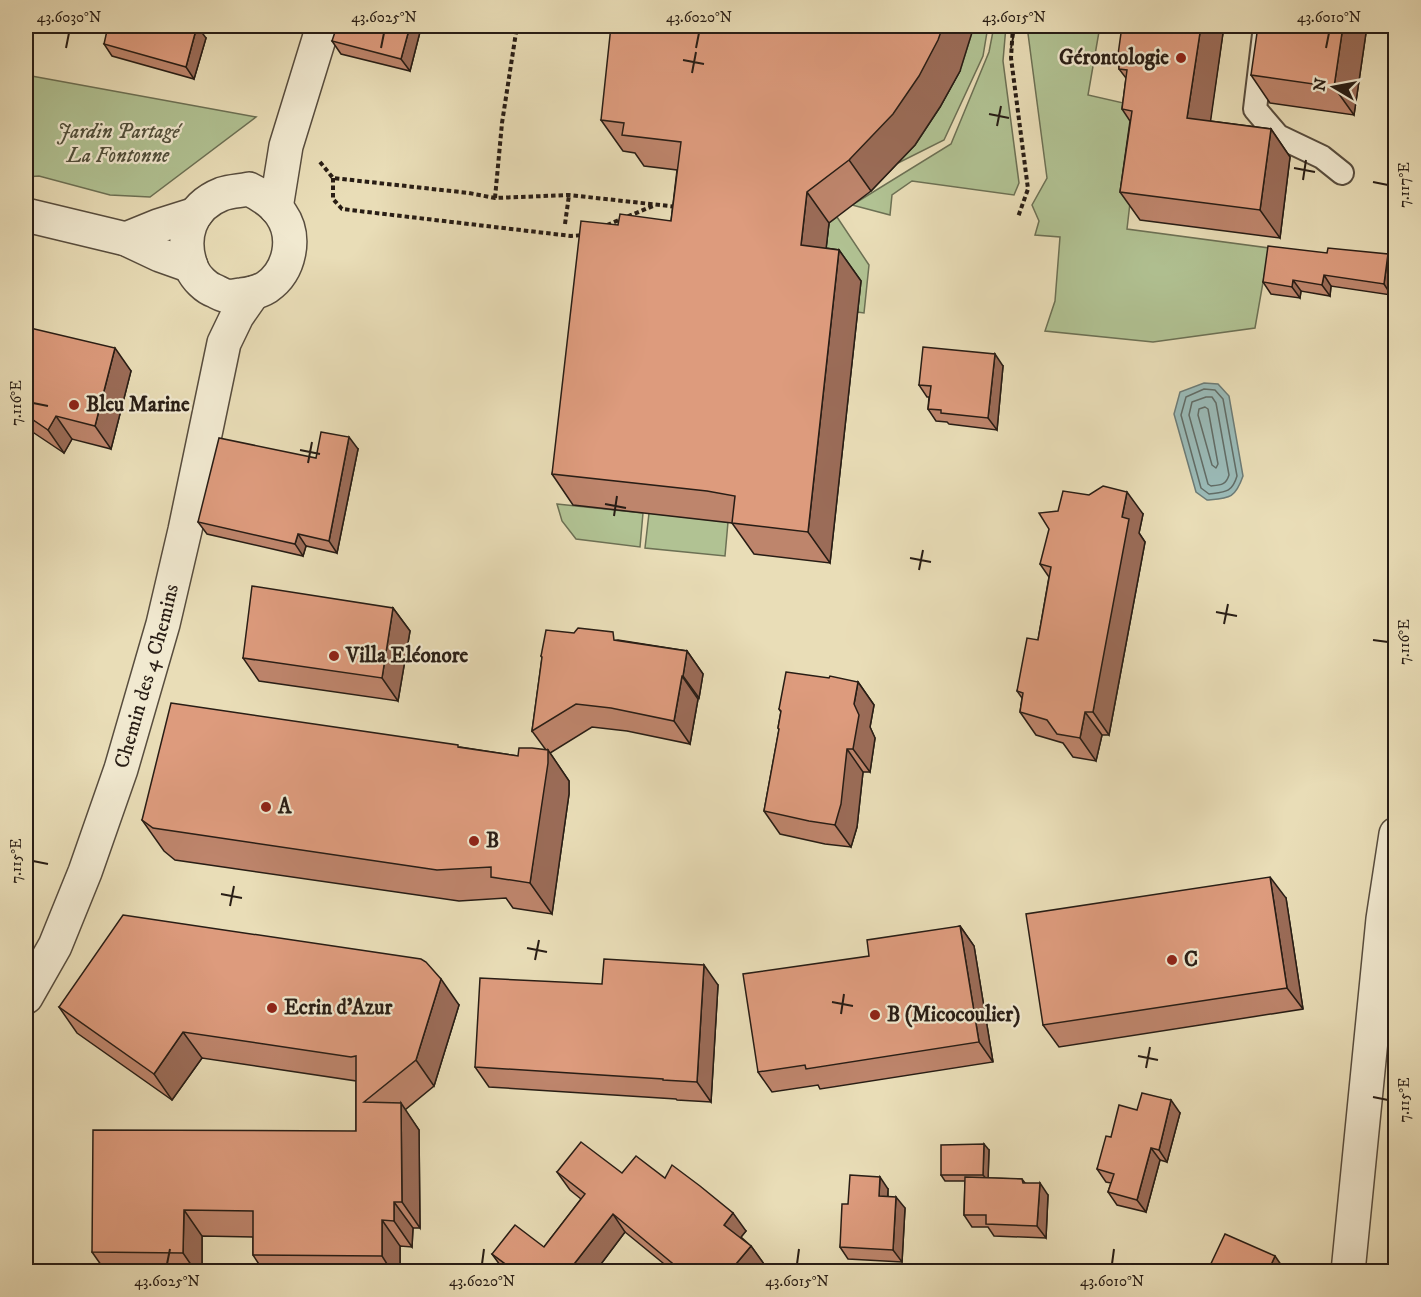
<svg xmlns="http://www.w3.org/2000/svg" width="1421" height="1297" font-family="'IM FELL DW Pica',serif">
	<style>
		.green { fill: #b1c293; stroke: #6c7054; stroke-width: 1.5 }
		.water { fill: #9abab7; stroke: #6c7b76; stroke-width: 1.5 }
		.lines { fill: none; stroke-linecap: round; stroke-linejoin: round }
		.shore { stroke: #616c66; stroke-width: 1.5 }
		.service-casing { stroke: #584d3e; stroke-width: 26 }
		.minor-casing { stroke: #584d3e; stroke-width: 36 }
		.path { stroke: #281d15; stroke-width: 4; stroke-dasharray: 4.5 3; stroke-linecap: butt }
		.service { stroke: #f1e9d0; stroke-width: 22 }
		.minor { stroke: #f1e9d0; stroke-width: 33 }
		.wall { fill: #be856c; stroke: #281d15; stroke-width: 1.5 }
		.shaded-wall { fill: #9b6c58; stroke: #281d15; stroke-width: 1.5 }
		.building { fill: #dd9b7d; stroke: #281d15; stroke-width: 1.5 }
		.ticks { fill: none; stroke: #281d15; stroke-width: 2 }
		.poi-dot { fill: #8f2418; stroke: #f1e9d0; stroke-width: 2 }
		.labels { text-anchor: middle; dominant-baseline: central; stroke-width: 4.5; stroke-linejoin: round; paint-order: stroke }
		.poi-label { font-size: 21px; font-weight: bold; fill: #281d15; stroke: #f1e9d0; text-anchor: start }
		.park-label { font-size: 21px; font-style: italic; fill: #514f3b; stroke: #f1e9d0 }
		.street-label { font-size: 21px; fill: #281d15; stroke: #f1e9d0 }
		.neatline { fill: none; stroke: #281d15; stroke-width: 2 }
		.ticks-label { font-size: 15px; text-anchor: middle; fill: #281d15 }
	</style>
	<rect width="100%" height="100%" fill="#e9ddb7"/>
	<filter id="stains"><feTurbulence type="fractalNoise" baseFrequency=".00333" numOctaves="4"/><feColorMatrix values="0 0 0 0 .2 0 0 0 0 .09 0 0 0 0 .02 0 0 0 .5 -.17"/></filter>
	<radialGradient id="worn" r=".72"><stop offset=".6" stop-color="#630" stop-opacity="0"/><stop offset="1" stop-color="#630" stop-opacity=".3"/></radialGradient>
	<g class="green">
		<path d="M974 26H988L983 56 944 140 898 163 940 107 960 71Z"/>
		<path d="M994 26H1006L1003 61 1019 183 1014 195 912 181 892 195 890 215 852 205 951 144 989 52Z"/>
		<path d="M1027 26H1100L1088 95 1141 107 1127 229 1269 248 1255 328 1153 342 1045 331 1055 301 1060 237 1035 235 1039 221 1032 205 1047 178Z"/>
		<path d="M26 75 256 117 150 197 110 195 39 176 26 177Z"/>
		<path d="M837 217 869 265 864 313 857 312 823 276 829 223Z"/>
		<path d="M557 504 643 513 640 547 576 539 562 521Z"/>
		<path d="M649 513 728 522 725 556 645 548Z"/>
	</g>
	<path class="water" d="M1204 383 1218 384 1229 396 1243 476C1235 499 1229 498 1207 500L1196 492 1174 414 1180 392Z"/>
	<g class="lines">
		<g class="shore">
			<path d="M1204 389 1215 390 1223 399 1237 476C1232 493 1225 492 1209 494L1201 488 1181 415 1186 397Z"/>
			<path d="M1206 397H1212L1216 403 1229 475C1226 485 1221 485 1211 486L1208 484 1189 415 1192 402Z"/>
			<path d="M1205 407 1208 409 1218 464 1216 468 1212 465 1198 415 1199 409Z"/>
		</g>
		<defs>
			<path id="service" d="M1265 26 1255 109 1278 136 1322 157 1342 173"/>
			<g id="minor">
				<path d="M249 189C261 195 273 202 281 214 297 237 290 271 267 287 259 292 250 294 241 295 237 295 232 297 228 296 224 296 219 293 215 291 206 288 196 278 192 269 180 238 189 207 222 194 231 191 240 191 249 189Z"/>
				<path d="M276 208 286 146 323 26"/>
				<path d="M26 215 126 239 160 255 191 266"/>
				<path d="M126 239 158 226 196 214"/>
				<path id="s1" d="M26 997 55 946 85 872 121 769 163 624 185 530 224 343 237 316 253 293"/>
				<path d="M1348 1272 1383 919 1396 834"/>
			</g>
		</defs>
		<use href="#service" class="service-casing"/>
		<use href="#minor" class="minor-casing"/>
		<g class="path">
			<path d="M1013 26 1011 58 1028 189 1018 217"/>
			<path d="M320 162 333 178 469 193 495 198 569 195 678 207"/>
			<path d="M333 178V199L342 209 571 236 584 235"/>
			<path d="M495 198 502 123 517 26"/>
			<path d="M565 224 569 195"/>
			<path d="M607 225 653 206"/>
		</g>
		<use href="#service" class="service"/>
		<use href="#minor" class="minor"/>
	</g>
	<g class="wall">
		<path d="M26 26H48L47 30Z"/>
		<path d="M1224 26 1210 121 1271 129 1290 157 1280 238 1140 220 1120 192 1130 121 1122 109 1126 78 1119 69V65L1117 62Z"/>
		<path d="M1367 26 1354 115 1270 103 1251 75Z"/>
		<path d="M421 28 410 71 341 54 332 41Z"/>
		<path d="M206 38 194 79 112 56 104 44Z"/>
		<path d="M960 71 940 107 915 145 871 191 829 223 826 248 839 250 861 281 830 563 754 554 732 523 573 505 552 474 618 225 671 221 677 170 644 166 635 153 623 151 601 120Z"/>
		<path d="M1327 253 1388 254 1395 264 1391 295 1331 286 1330 296 1301 291 1300 298 1271 294 1263 282Z"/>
		<path d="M26 327 131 371 111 449 72 439 64 453 31 431 26 433Z"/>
		<path d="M1003 366 997 430 949 424 947 422 936 421 928 409 929 397H927L919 385Z"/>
		<path d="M358 449 337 553 306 546 303 556 207 534 198 522 316 458Z"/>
		<path d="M1143 514 1139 533 1145 542 1109 735H1102L1096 761 1073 757 1063 743 1036 735 1020 712 1022 698 1017 691 1038 640 1049 577 1040 564Z"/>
		<path d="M393 608 410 631 398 701 259 681 243 658Z"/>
		<path d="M618 640 687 651 703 674 699 698 698 699 690 744 627 731 592 727 550 753 569 781V794L552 914 513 908 506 898 459 901 175 860 164 851 142 820 460 747 518 756 546 750 532 731 542 658 541 656Z"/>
		<path d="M858 682 874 705 870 727 875 738 870 772H863L857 827 851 847 825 844 780 834 764 811 779 730 778 728 781 712 779 709Z"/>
		<path d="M1286 898 1303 1009 1059 1047 1043 1025Z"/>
		<path d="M960 926 974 946 993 1062 820 1089 818 1085 772 1092 758 1072 869 956Z"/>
		<path d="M602 984 718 985 711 1102 677 1100 676 1099 489 1087 475 1067Z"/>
		<path d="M459 1005 434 1086 405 1110 419 1130 420 1228H413L412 1247 400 1246V1272H264L253 1255V1237L202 1236V1272H106L92 1252 356 1131V1081L202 1058 172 1100 77 1033 59 1007Z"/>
		<path d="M1137 1110 1180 1113 1167 1162 1160 1160 1146 1212 1117 1205 1108 1192 1111 1183 1106 1182 1097 1169 1111 1137Z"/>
		<path d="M989 1150 988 1178 1022 1179 1025 1183 1048 1195 1046 1238 994 1236 988 1227H972L964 1215 965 1181H945L941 1175Z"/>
		<path d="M557 1172 622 1173 665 1178 746 1231 741 1237 751 1246 764 1264 758 1272H674L625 1232 595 1272H505L492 1254 544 1247 581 1199 570 1190Z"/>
		<path d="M888 1189V1196L905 1208 902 1262 848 1259 840 1247 848 1204Z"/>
	</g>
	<g class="shaded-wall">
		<path d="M197 26 206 38 194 79 186 67Z"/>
		<path d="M410 26H419L421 28 410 71 401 59Z"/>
		<path d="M943 26H974L960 71 940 107 915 145 871 191 849 160Z"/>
		<path d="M1201 26H1224L1207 146 1187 118Z"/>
		<path d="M1343 26H1367L1354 115 1334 87Z"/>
		<path d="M1271 129 1290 157 1280 238 1260 210Z"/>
		<path d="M807 192 829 223 823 276 801 245Z"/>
		<path d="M839 250 861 281 830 563 808 532Z"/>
		<path d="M1388 254 1395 264 1391 295 1384 284Z"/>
		<path d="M1324 275 1331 286 1330 296 1322 285Z"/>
		<path d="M1293 280 1301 291 1300 298 1292 287Z"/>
		<path d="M115 348 131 371 111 449 95 426Z"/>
		<path d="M995 354 1003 366 997 430 988 418Z"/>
		<path d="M56 416 72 439 64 453 48 430Z"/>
		<path d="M349 437 358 449 337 553 329 541Z"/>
		<path d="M1127 492 1143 514 1139 533 1145 542 1109 735 1093 712 1122 517Z"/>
		<path d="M298 534 306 546 303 556 295 544Z"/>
		<path d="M393 608 410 631 398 701 382 678Z"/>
		<path d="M687 651 703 674 699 698 683 676Z"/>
		<path d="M682 676 698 699 690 744 674 721Z"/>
		<path d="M858 682 874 705 870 727 875 738 870 772 853 749 854 704Z"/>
		<path d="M1085 712 1102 735 1096 761 1080 738Z"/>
		<path d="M847 749 863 772 857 827 851 847 835 825Z"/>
		<path d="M548 750 569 781V794L552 914 530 883Z"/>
		<path d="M1270 877 1286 898 1303 1009 1287 988Z"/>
		<path d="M960 926 974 946 993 1062 979 1042Z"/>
		<path d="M704 965 718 985 711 1102 697 1082Z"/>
		<path d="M441 979 459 1005 434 1086 416 1060Z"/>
		<path d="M183 1032 202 1058 172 1100 154 1074Z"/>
		<path d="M1171 1100 1180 1113 1167 1162 1159 1150Z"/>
		<path d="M401 1103 419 1130 420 1228 402 1202Z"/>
		<path d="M984 1144 989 1150 988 1181 983 1175Z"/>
		<path d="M1151 1148 1160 1160 1146 1212 1137 1200Z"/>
		<path d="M880 1177 888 1189 887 1208 879 1196Z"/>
		<path d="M1040 1183 1048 1195 1046 1238 1037 1226Z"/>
		<path d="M896 1197 905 1208 902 1262 893 1250Z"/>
		<path d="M394 1202 413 1228 412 1247 394 1221Z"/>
		<path d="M184 1210 202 1236V1272H196L183 1253Z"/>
		<path d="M733 1213 746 1231 737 1242 724 1225Z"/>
		<path d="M613 1214 625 1232 595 1272H573L571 1268Z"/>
		<path d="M382 1220 400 1246V1272H392L382 1256Z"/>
		<path d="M751 1246 764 1264 758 1272H741L736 1264Z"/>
		<path d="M1275 1256 1286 1272H1268Z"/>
	</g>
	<g class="building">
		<path d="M108 26H197L186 67 104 44Z"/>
		<path d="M337 26H410L401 59 332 41Z"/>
		<path d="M611 26H943L938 40 919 76 893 114 849 160 807 192 801 245 839 250 808 532 732 523 735 496 707 491 552 474 581 221 618 225 620 214 671 221 681 142 622 135 624 123 601 120Z"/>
		<path d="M1122 26H1201L1187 118 1271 129 1260 210 1120 192 1132 111 1122 109 1127 70 1119 69V62H1117Z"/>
		<path d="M1258 26H1343L1334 87 1251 75Z"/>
		<path d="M1268 246 1327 253 1328 248 1388 254 1384 284 1324 275 1322 285 1293 280 1292 287 1263 282Z"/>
		<path d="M26 327 115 348 95 426 56 416 48 430 26 415Z"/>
		<path d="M923 347 995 354 988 418 941 413V410L928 409 931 386 919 385Z"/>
		<path d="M321 432 349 437 329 541 298 534 295 544 198 522 219 438 316 458Z"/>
		<path d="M1103 486 1127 492 1122 517 1129 519 1093 712H1085L1080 738 1057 734 1047 720 1020 712 1023 693 1017 691 1027 638 1038 640 1051 567 1040 564 1049 529 1039 513 1058 511 1063 491 1089 495Z"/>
		<path d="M252 586 393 608 382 678 243 658Z"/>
		<path d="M578 628 613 632 614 640 687 651 683 676H682L674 721 611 708 576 704 532 731 542 657 541 656 546 630 574 633Z"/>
		<path d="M786 672 829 678 830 676 858 682 854 704 859 715 853 749H847L841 804 835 825 809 821 764 811 779 729 778 728 781 711 779 709Z"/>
		<path d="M171 703 458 745V747L518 756 519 748H532L548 750V763L530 883 491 877V867L437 870 153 828 142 820Z"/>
		<path d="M1270 877 1287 988 1043 1025 1026 914Z"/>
		<path d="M123 915 421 959 426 962 441 979 416 1060 364 1102 401 1103 402 1202H394V1221L382 1220V1256L253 1255V1211L184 1210 183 1253 92 1252 93 1130 356 1131V1056L351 1057 183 1032 154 1074 59 1007Z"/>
		<path d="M960 926 979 1042 806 1069 805 1065 758 1072 743 974 869 956 867 940Z"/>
		<path d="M604 959 704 965 697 1082 663 1080V1079L475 1067 480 978 602 984Z"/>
		<path d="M1142 1093 1171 1100 1159 1150 1151 1148 1137 1200 1108 1192 1114 1174 1097 1169 1106 1136 1111 1137 1119 1105 1137 1110Z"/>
		<path d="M581 1142 622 1173 636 1156 665 1178 672 1165 700 1186 733 1213 724 1225 751 1246 736 1264 745 1272H683L613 1214 571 1268 575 1272H516L492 1254 515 1225 544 1247 585 1194 557 1172Z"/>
		<path d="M984 1144 983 1175H941V1145Z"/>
		<path d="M850 1175 880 1177 879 1196 896 1197 893 1250 840 1247 842 1204H848Z"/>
		<path d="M965 1177 1022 1179 1023 1183H1040L1037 1226 986 1224V1215H964Z"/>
		<path d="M1225 1234 1275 1256 1268 1272H1207Z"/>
	</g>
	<path class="ticks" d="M66 48 69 33M381 48 384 33M696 48 699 33M1011 48 1014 33M1326 48 1329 33M683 60 704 64M692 73 696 52M989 114 1009 118M997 126 1001 106M1294 168 1315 172M1303 180 1306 160M1373 182 1388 185M33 403 48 406M300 450 320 454M308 463 312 442M605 504 626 508M614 516 617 496M910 558 931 562M919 570 923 550M1216 612 1237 616M1224 624 1228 604M1373 640 1388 642M33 861 48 864M221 894 242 898M230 906 234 886M527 948 547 952M535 960 539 940M832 1002 853 1006M841 1014 844 994M1138 1056 1158 1060M1146 1068 1150 1047M1373 1097 1388 1100M167 1264 170 1249M482 1264 484 1249M797 1264 799 1249M1112 1264 1114 1249"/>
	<g class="poi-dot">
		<circle cx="1181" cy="58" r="6"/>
		<circle cx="74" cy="405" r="6"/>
		<circle cx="334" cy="656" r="6"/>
		<circle cx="266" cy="807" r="6"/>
		<circle cx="474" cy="841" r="6"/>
		<circle cx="1172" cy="960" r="6"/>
		<circle cx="272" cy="1008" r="6"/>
		<circle cx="875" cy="1015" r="6"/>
	</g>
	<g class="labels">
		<g class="poi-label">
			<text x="1169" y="58" text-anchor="end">Gérontologie</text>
			<text x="86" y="405">Bleu Marine</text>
			<text x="346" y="656">Villa Eléonore</text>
			<text x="278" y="807">A</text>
			<text x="486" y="841">B</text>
			<text x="1184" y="960">C</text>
			<text x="284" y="1008">Ecrin d'Azur</text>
			<text x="887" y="1015">B (Micocoulier)</text>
		</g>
		<g class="park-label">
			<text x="118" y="132">Jardin Partagé<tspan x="118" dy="24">La Fontonne</tspan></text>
		</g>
		<g class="street-label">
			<text stroke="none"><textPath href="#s1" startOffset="344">Chemin des 4 Chemins</textPath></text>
		</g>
	</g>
	<rect width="1421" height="1297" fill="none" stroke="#e9ddb7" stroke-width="66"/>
	<g transform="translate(1334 87) rotate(280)" stroke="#f1e9d0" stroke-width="4.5" paint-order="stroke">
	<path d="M0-4.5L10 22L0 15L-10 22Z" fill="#281d15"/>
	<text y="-9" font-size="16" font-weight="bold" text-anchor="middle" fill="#281d15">N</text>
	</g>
	<rect x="33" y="33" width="1355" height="1231" class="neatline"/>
	<g class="ticks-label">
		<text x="69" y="22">43.6030°N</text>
		<text x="384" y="22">43.6025°N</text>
		<text x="699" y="22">43.6020°N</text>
		<text x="1014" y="22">43.6015°N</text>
		<text x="1329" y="22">43.6010°N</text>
		<text transform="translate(1404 185) rotate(-90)" y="5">7.117°E</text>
		<text transform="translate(16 403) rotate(-90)" y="5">7.116°E</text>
		<text transform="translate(1404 642) rotate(-90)" y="5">7.116°E</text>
		<text transform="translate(16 861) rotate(-90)" y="5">7.115°E</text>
		<text transform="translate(1404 1100) rotate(-90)" y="5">7.115°E</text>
		<text x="167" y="1286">43.6025°N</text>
		<text x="482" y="1286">43.6020°N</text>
		<text x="797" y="1286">43.6015°N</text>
		<text x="1112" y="1286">43.6010°N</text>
	</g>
	<rect width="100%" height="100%" filter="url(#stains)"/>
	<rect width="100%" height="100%" fill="url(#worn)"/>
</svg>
